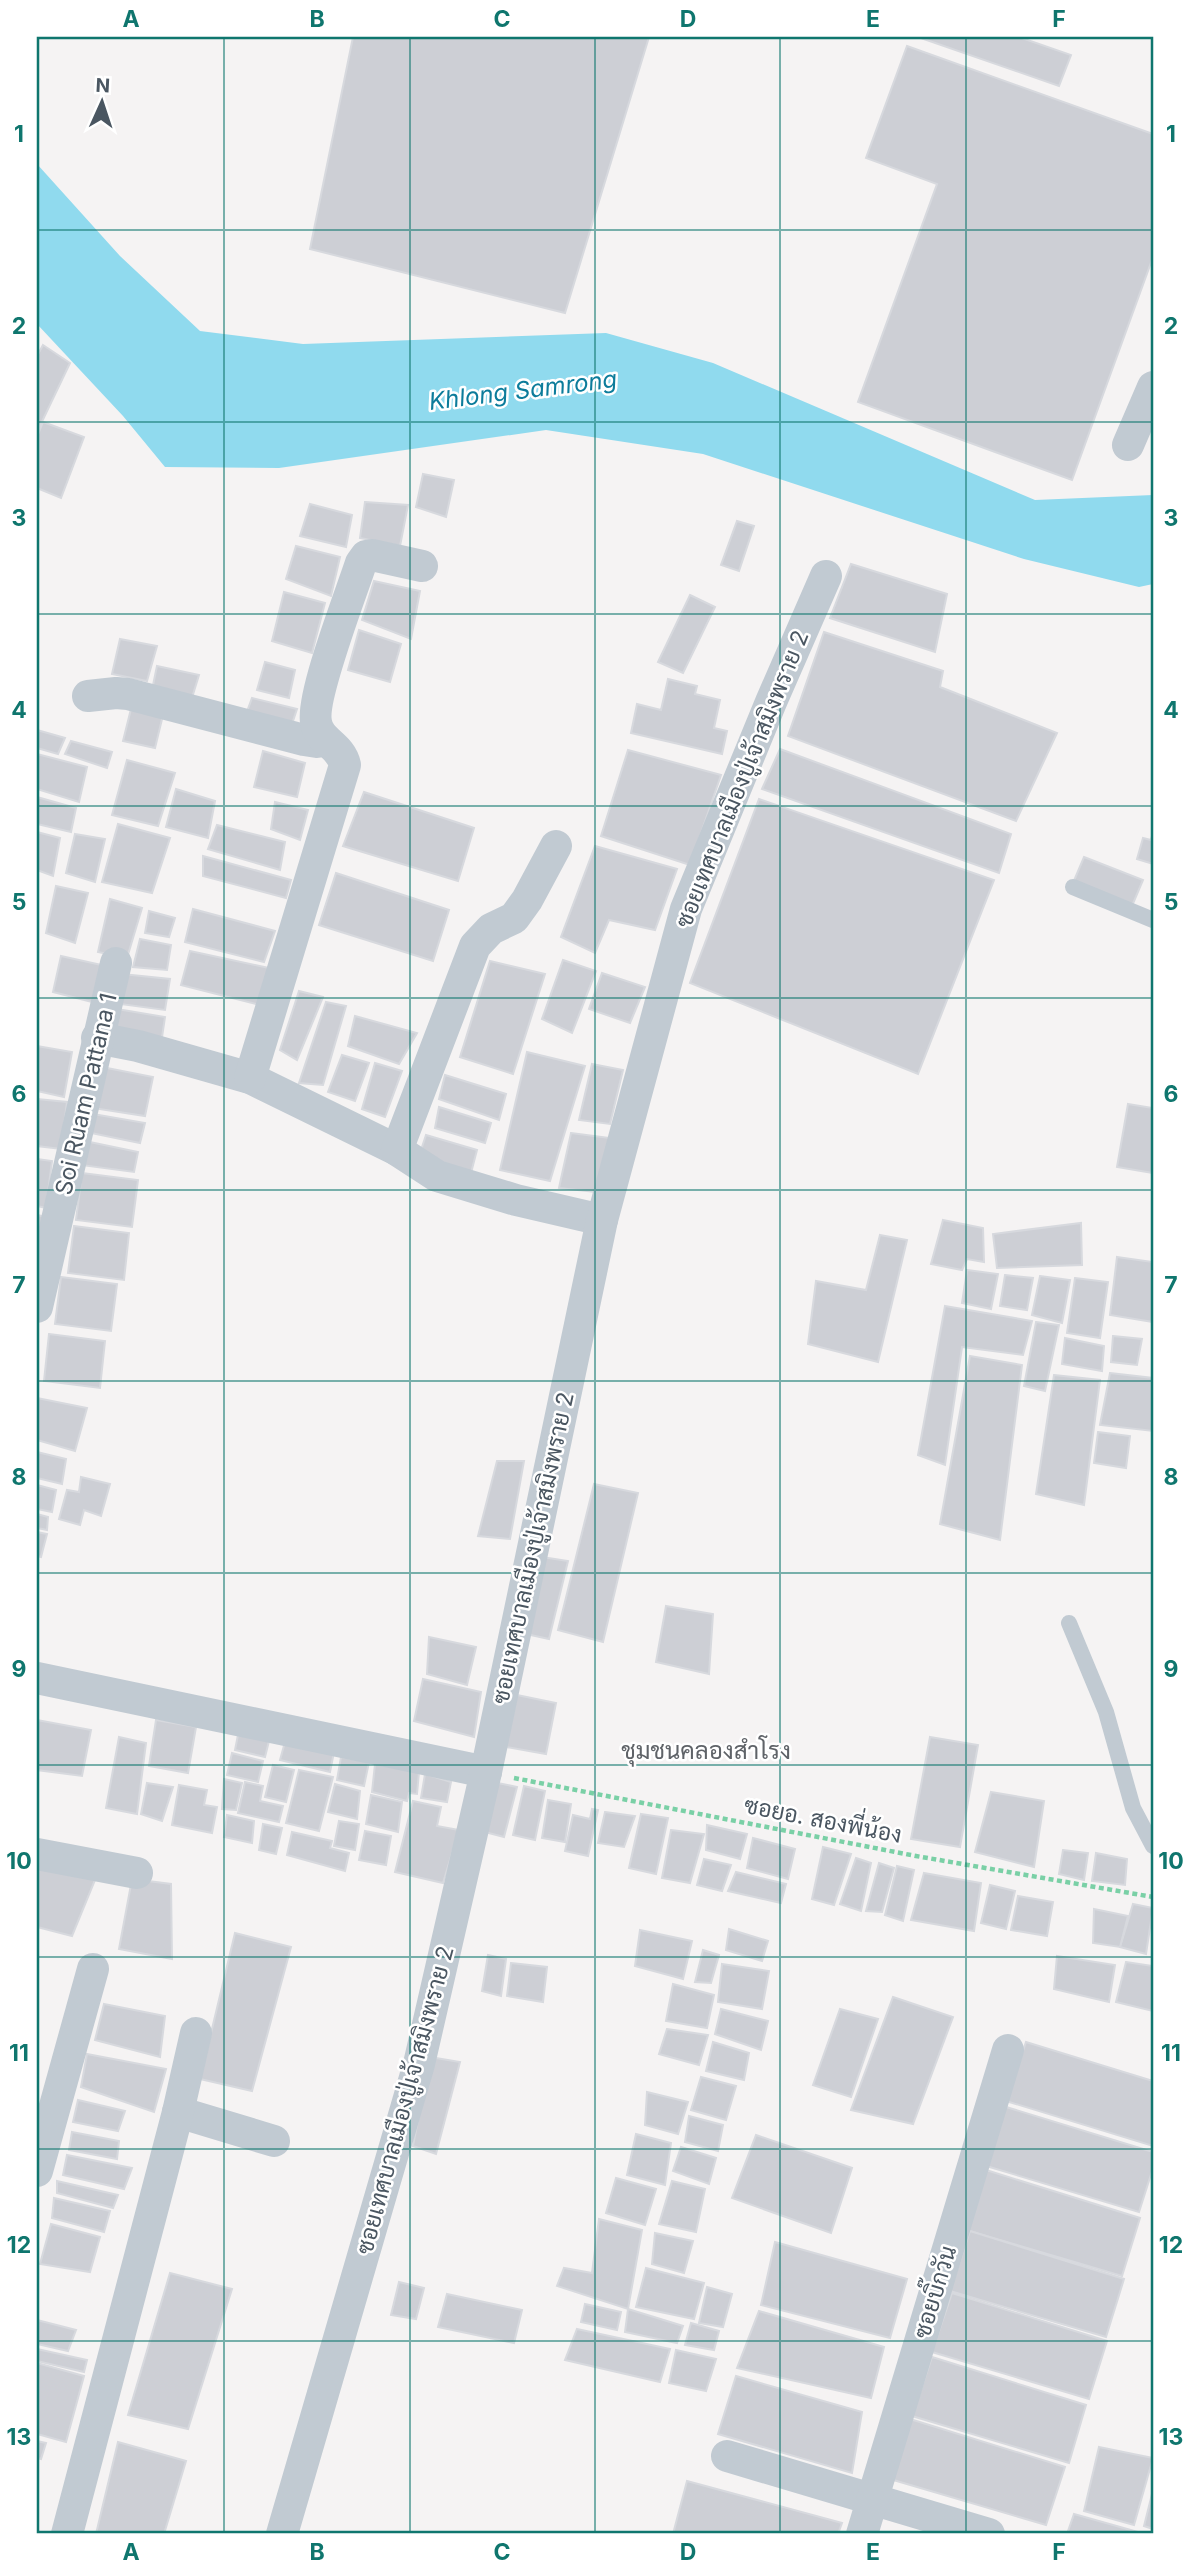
<svg xmlns="http://www.w3.org/2000/svg" width="1190" height="2571" font-family="Inter,Sarabun,sans-serif">
	<style>
		.water { fill: #90daee }
		.building { fill: #cdcfd5; stroke: #d7d9de; stroke-width: 2 }
		.lines { fill: none; stroke-linecap: round; stroke-linejoin: round }
		.path { stroke: #7ad0a6; stroke-width: 4.5; stroke-dasharray: 5 3.5; stroke-linecap: butt }
		.service { stroke: #c1cad2; stroke-width: 16 }
		.minor { stroke: #c1cad2; stroke-width: 32 }
		.grid { fill: none; stroke: #0f766e; stroke-width: 2; stroke-opacity: 0.55 }
		.labels { text-anchor: middle; dominant-baseline: central; stroke-width: 5; stroke-linejoin: round; paint-order: stroke }
		.street-label { font-size: 23px; fill: #4a5661; stroke: #fff }
		.water-label { font-size: 24px; font-style: italic; fill: #0c7c9b; stroke: #fff }
		.neighbourhood-label { font-size: 24px; fill: #5f6368; stroke: #fff }
		.neatline { fill: none; stroke: #0f766e; stroke-width: 2.5 }
		.grid-label { font-size: 23px; text-anchor: middle; font-weight: bold; fill: #0f766e }
	</style>
	<rect width="100%" height="100%" fill="#f5f3f3"/>
	<path class="water" d="M37 164 120 256 200 331 303 344 606 333 713 363 1035 500 1153 495V584L1139 587 1024 559 703 454 546 430 279 468 165 467 123 416 37 324Z"/>
	<g class="building">
		<path d="M353 37H649L565 313 310 249Z"/>
		<path d="M918 37H1019L1071 55 1059 86Z"/>
		<path d="M907 46 1153 134V257L1072 480 858 402 937 184 866 158Z"/>
		<path d="M43 345 70 363 37 432V356Z"/>
		<path d="M43 422 84 437 61 498 37 488V437Z"/>
		<path d="M423 474 454 480 446 517 416 507Z"/>
		<path d="M365 502 408 505 400 546 360 538Z"/>
		<path d="M310 504 352 515 346 547 300 536Z"/>
		<path d="M737 521 754 526 739 571 721 565Z"/>
		<path d="M296 546 340 557 331 596 286 579Z"/>
		<path d="M851 564 947 594 935 652 830 618Z"/>
		<path d="M374 581 420 591 411 639 362 620Z"/>
		<path d="M284 592 325 603 312 653 272 641Z"/>
		<path d="M690 595 715 607 683 673 658 662Z"/>
		<path d="M359 630 401 644 390 682 348 670Z"/>
		<path d="M824 632 943 671 940 687 1057 733 1016 821 788 736Z"/>
		<path d="M120 639 157 646 147 681 112 674Z"/>
		<path d="M265 662 295 670 289 698 257 690Z"/>
		<path d="M157 666 199 675 191 701 152 690Z"/>
		<path d="M668 679 697 686 695 694 720 700 714 728 727 731 722 754 631 733 637 704 661 710Z"/>
		<path d="M252 698 297 709 291 727 245 717Z"/>
		<path d="M131 709 163 715 155 748 123 741Z"/>
		<path d="M37 730 65 738 58 754 37 748Z"/>
		<path d="M71 741 112 752 107 768 65 754Z"/>
		<path d="M780 749 1011 834 999 873 762 789Z"/>
		<path d="M628 750 721 775 690 865 601 836Z"/>
		<path d="M263 751 305 763 297 797 254 787Z"/>
		<path d="M37 754 87 767 79 802 37 789Z"/>
		<path d="M127 760 175 773 158 826 112 815Z"/>
		<path d="M176 789 215 801 208 838 166 827Z"/>
		<path d="M364 792 474 828 458 881 343 846Z"/>
		<path d="M37 797 76 808 71 832 37 824Z"/>
		<path d="M759 799 994 880 918 1074 690 983Z"/>
		<path d="M275 802 308 810 300 840 271 829Z"/>
		<path d="M118 824 170 838 152 893 102 882Z"/>
		<path d="M217 825 285 842 280 870 208 849Z"/>
		<path d="M37 832 60 838 53 876 37 870Z"/>
		<path d="M1153 832V864L1137 859 1143 838 1151 840Z"/>
		<path d="M75 834 105 839 95 882 66 873Z"/>
		<path d="M595 846 677 869 655 930 609 920 595 953 561 937Z"/>
		<path d="M203 856 291 880 286 898 203 876Z"/>
		<path d="M1084 857 1143 880 1132 906 1073 883Z"/>
		<path d="M336 873 449 910 433 961 319 925Z"/>
		<path d="M56 886 88 893 75 943 46 933Z"/>
		<path d="M110 899 142 908 127 958 98 952Z"/>
		<path d="M193 909 275 931 264 962 185 942Z"/>
		<path d="M149 911 175 918 169 937 145 933Z"/>
		<path d="M140 939 171 945 167 970 133 967Z"/>
		<path d="M190 951 269 968 260 1005 181 985Z"/>
		<path d="M61 956 106 966 96 1003 53 992Z"/>
		<path d="M563 960 596 971 572 1033 542 1019Z"/>
		<path d="M490 961 545 974 513 1074 460 1057Z"/>
		<path d="M602 973 645 987 630 1023 589 1009Z"/>
		<path d="M122 974 170 979 165 1010 120 1004Z"/>
		<path d="M299 991 323 997 297 1060 280 1050Z"/>
		<path d="M326 1002 346 1006 323 1085 299 1083Z"/>
		<path d="M117 1009 165 1017 161 1044 112 1033Z"/>
		<path d="M355 1016 417 1033 399 1064 348 1046Z"/>
		<path d="M37 1046 72 1052 64 1097 37 1091Z"/>
		<path d="M527 1052 585 1066 550 1181 500 1170Z"/>
		<path d="M342 1055 369 1063 355 1101 328 1092Z"/>
		<path d="M375 1063 402 1071 385 1117 362 1109Z"/>
		<path d="M592 1064 623 1070 610 1124 579 1120Z"/>
		<path d="M107 1068 153 1077 145 1116 93 1108Z"/>
		<path d="M445 1075 506 1094 499 1120 439 1099Z"/>
		<path d="M37 1099 67 1102 61 1149 37 1146Z"/>
		<path d="M1128 1104 1153 1108V1173L1117 1167Z"/>
		<path d="M439 1107 491 1123 485 1143 435 1128Z"/>
		<path d="M93 1114 145 1123 140 1143 91 1133Z"/>
		<path d="M571 1133 610 1138 595 1192 559 1188Z"/>
		<path d="M426 1135 477 1150 471 1173 419 1156Z"/>
		<path d="M85 1141 138 1152 134 1172 81 1165Z"/>
		<path d="M37 1159 52 1161 46 1208 37 1206Z"/>
		<path d="M82 1173 138 1180 132 1227 76 1220Z"/>
		<path d="M37 1215 47 1217 37 1263Z"/>
		<path d="M943 1220 983 1228 984 1262 967 1259 962 1270 931 1264Z"/>
		<path d="M1081 1223 1082 1265 997 1268 993 1234Z"/>
		<path d="M74 1226 129 1233 124 1280 68 1273Z"/>
		<path d="M880 1235 907 1240 878 1362 808 1344 816 1281 866 1290Z"/>
		<path d="M1117 1257 1153 1262V1322L1110 1315Z"/>
		<path d="M967 1270 998 1274 991 1309 962 1303Z"/>
		<path d="M1005 1275 1033 1278 1027 1310 1000 1306Z"/>
		<path d="M1040 1276 1070 1280 1062 1323 1032 1315Z"/>
		<path d="M61 1277 117 1284 111 1331 55 1324Z"/>
		<path d="M1075 1278 1108 1282 1100 1338 1067 1333Z"/>
		<path d="M945 1306 1032 1321 1023 1355 962 1347 945 1465 918 1455Z"/>
		<path d="M1036 1322 1059 1325 1045 1391 1024 1386Z"/>
		<path d="M49 1334 105 1341 100 1388 44 1381Z"/>
		<path d="M1113 1336 1142 1339 1137 1365 1111 1362Z"/>
		<path d="M1065 1338 1104 1346 1102 1371 1062 1364Z"/>
		<path d="M970 1356 1022 1365 1000 1540 940 1524Z"/>
		<path d="M1110 1373 1153 1378V1431L1100 1425Z"/>
		<path d="M1054 1375 1100 1380 1084 1505 1036 1494Z"/>
		<path d="M37 1398 87 1408 75 1451 37 1440Z"/>
		<path d="M1098 1432 1130 1436 1126 1468 1094 1463Z"/>
		<path d="M37 1452 66 1459 62 1484 37 1478Z"/>
		<path d="M497 1461H524L510 1539 478 1536Z"/>
		<path d="M81 1477 110 1484 101 1516 84 1510 80 1525 59 1519 67 1490 79 1492Z"/>
		<path d="M594 1484 638 1493 603 1642 558 1630Z"/>
		<path d="M37 1485 56 1490 52 1512 37 1509Z"/>
		<path d="M37 1514 48 1517 47 1530 37 1528Z"/>
		<path d="M37 1532 47 1534 41 1557 37 1556Z"/>
		<path d="M542 1557 568 1561 549 1639 526 1634Z"/>
		<path d="M666 1606 713 1614 709 1674 656 1662Z"/>
		<path d="M429 1637 476 1647 467 1685 427 1674Z"/>
		<path d="M423 1679 481 1692 474 1737 414 1721Z"/>
		<path d="M517 1695 556 1703 546 1754 506 1747Z"/>
		<path d="M37 1720 91 1730 82 1776 37 1770Z"/>
		<path d="M156 1720 196 1727 188 1773 149 1766Z"/>
		<path d="M238 1735 269 1741 265 1757 235 1750Z"/>
		<path d="M119 1737 146 1743 137 1814 106 1808Z"/>
		<path d="M930 1737 978 1745 960 1847 911 1839Z"/>
		<path d="M285 1742 334 1752 330 1772 280 1760Z"/>
		<path d="M232 1753 263 1761 258 1782 227 1775Z"/>
		<path d="M341 1757 369 1762 364 1786 337 1780Z"/>
		<path d="M375 1764 419 1772 417 1794 409 1793 407 1801 372 1792Z"/>
		<path d="M273 1765 294 1770 286 1802 265 1797Z"/>
		<path d="M299 1770 333 1777 319 1831 286 1823Z"/>
		<path d="M425 1774 451 1782 447 1802 421 1798Z"/>
		<path d="M224 1779 242 1783 236 1810 222 1809Z"/>
		<path d="M245 1782 263 1786 260 1801 283 1806 279 1822 238 1813Z"/>
		<path d="M493 1782 517 1787 504 1837 481 1831Z"/>
		<path d="M147 1783 173 1787 162 1821 141 1814Z"/>
		<path d="M335 1784 360 1791 357 1819 328 1812Z"/>
		<path d="M179 1785 207 1790 204 1805 217 1807 212 1833 172 1825Z"/>
		<path d="M524 1786 545 1791 535 1840 513 1835Z"/>
		<path d="M991 1792 1044 1801 1034 1867 975 1852Z"/>
		<path d="M371 1795 402 1802 398 1832 366 1824Z"/>
		<path d="M548 1800 571 1804 565 1842 542 1838Z"/>
		<path d="M413 1801 441 1807 437 1826 459 1830 443 1883 395 1872Z"/>
		<path d="M592 1809 598 1810 588 1856 565 1851 573 1815 590 1819Z"/>
		<path d="M605 1812 635 1816 624 1847 598 1843Z"/>
		<path d="M641 1814 668 1818 656 1874 629 1868Z"/>
		<path d="M227 1815 254 1821 252 1843 224 1837Z"/>
		<path d="M339 1821 359 1824 355 1850 334 1846Z"/>
		<path d="M263 1824 282 1828 276 1854 259 1850Z"/>
		<path d="M707 1825 747 1834 740 1859 706 1850Z"/>
		<path d="M671 1830 704 1834 690 1883 662 1878Z"/>
		<path d="M365 1831 391 1836 386 1865 359 1860Z"/>
		<path d="M292 1832 332 1841 330 1848 349 1853 345 1871 287 1855Z"/>
		<path d="M753 1838 795 1849 788 1879 747 1868Z"/>
		<path d="M823 1847 851 1854 834 1905 812 1899Z"/>
		<path d="M1063 1850 1088 1853 1084 1880 1059 1874Z"/>
		<path d="M1096 1853 1127 1859 1125 1885 1092 1881Z"/>
		<path d="M856 1858 871 1863 861 1911 840 1904Z"/>
		<path d="M704 1859 731 1865 722 1891 697 1885Z"/>
		<path d="M879 1863 894 1868 882 1912 866 1911Z"/>
		<path d="M39 1866 95 1880 72 1936 37 1927V1879Z"/>
		<path d="M897 1866 914 1870 903 1921 885 1915Z"/>
		<path d="M736 1872 786 1884 781 1903 728 1891Z"/>
		<path d="M924 1873 981 1883 974 1931 911 1920Z"/>
		<path d="M132 1879 171 1884 172 1959 119 1949Z"/>
		<path d="M990 1885 1015 1891 1006 1929 981 1923Z"/>
		<path d="M1018 1896 1053 1902 1047 1936 1011 1930Z"/>
		<path d="M1133 1904 1153 1908 1146 1954 1120 1947Z"/>
		<path d="M1094 1909 1128 1916 1120 1947 1093 1943Z"/>
		<path d="M729 1929 768 1941 762 1961 726 1950Z"/>
		<path d="M640 1930 692 1941 683 1979 635 1966Z"/>
		<path d="M235 1933 291 1947 252 2091 200 2079Z"/>
		<path d="M703 1950 719 1955 711 1983 695 1982Z"/>
		<path d="M488 1955 506 1959 501 1996 482 1991Z"/>
		<path d="M1057 1956 1115 1965 1109 2002 1054 1989Z"/>
		<path d="M1126 1962 1153 1966V2011L1116 2002Z"/>
		<path d="M511 1963 547 1967 543 2002 507 1996Z"/>
		<path d="M722 1964 769 1971 762 2009 718 2002Z"/>
		<path d="M673 1984 714 1995 707 2028 666 2021Z"/>
		<path d="M893 1997 953 2017 913 2124 851 2110Z"/>
		<path d="M104 2004 165 2016 160 2057 95 2040Z"/>
		<path d="M721 2009 768 2021 761 2050 715 2034Z"/>
		<path d="M840 2009 878 2019 851 2097 813 2085Z"/>
		<path d="M667 2029 708 2035 699 2065 659 2054Z"/>
		<path d="M713 2042 749 2053 744 2080 706 2071Z"/>
		<path d="M1026 2042 1153 2081V2146L1006 2101Z"/>
		<path d="M87 2054 166 2069 154 2112 81 2087Z"/>
		<path d="M430 2057 460 2062 436 2154 413 2146Z"/>
		<path d="M701 2077 736 2086 726 2120 691 2110Z"/>
		<path d="M647 2092 688 2102 678 2134 645 2125Z"/>
		<path d="M78 2100 125 2111 118 2131 73 2122Z"/>
		<path d="M1003 2106 1153 2152V2168L1139 2212 983 2165Z"/>
		<path d="M689 2116 723 2125 718 2151 685 2142Z"/>
		<path d="M72 2132 119 2141 117 2159 69 2150Z"/>
		<path d="M636 2134 671 2143 665 2185 627 2175Z"/>
		<path d="M756 2135 852 2168 831 2233 732 2198Z"/>
		<path d="M681 2147 716 2158 709 2184 673 2171Z"/>
		<path d="M67 2155 132 2168 124 2189 63 2175Z"/>
		<path d="M986 2170 1140 2218 1122 2276 966 2230Z"/>
		<path d="M616 2178 656 2189 645 2225 606 2213Z"/>
		<path d="M57 2181 118 2195 113 2208 57 2193Z"/>
		<path d="M672 2181 705 2189 696 2232 659 2224Z"/>
		<path d="M54 2198 110 2211 104 2232 52 2218Z"/>
		<path d="M599 2219 642 2230 628 2309 557 2286 564 2268 592 2273Z"/>
		<path d="M51 2224 100 2237 90 2272 40 2264Z"/>
		<path d="M970 2231 1124 2279 1106 2337 950 2291Z"/>
		<path d="M655 2233 693 2241 684 2273 652 2264Z"/>
		<path d="M775 2242 907 2279 890 2338 761 2305Z"/>
		<path d="M646 2268 704 2283 694 2319 636 2307Z"/>
		<path d="M170 2273 232 2289 188 2429 128 2415Z"/>
		<path d="M399 2282 424 2288 416 2319 391 2315Z"/>
		<path d="M707 2287 732 2294 723 2327 699 2323Z"/>
		<path d="M952 2293 1107 2341 1089 2399 932 2352Z"/>
		<path d="M447 2294 522 2310 514 2343 438 2327Z"/>
		<path d="M585 2304 621 2312 617 2330 581 2322Z"/>
		<path d="M628 2309 683 2326 677 2343 625 2332Z"/>
		<path d="M759 2311 884 2347 871 2398 737 2368Z"/>
		<path d="M37 2320 76 2330 68 2351 37 2344Z"/>
		<path d="M691 2323 719 2331 714 2350 685 2345Z"/>
		<path d="M577 2329 670 2349 660 2382 565 2360Z"/>
		<path d="M37 2349 87 2360 84 2372 37 2361Z"/>
		<path d="M676 2350 716 2359 706 2391 669 2383Z"/>
		<path d="M932 2357 1086 2405 1069 2463 912 2416Z"/>
		<path d="M37 2363 84 2376 66 2442 37 2434Z"/>
		<path d="M736 2376 862 2412 852 2473 718 2434Z"/>
		<path d="M910 2419 1065 2467 1046 2525 890 2479Z"/>
		<path d="M37 2441 46 2443 41 2459 37 2458Z"/>
		<path d="M118 2442 186 2461 164 2534H96Z"/>
		<path d="M1099 2447 1153 2458 1134 2525 1084 2511Z"/>
		<path d="M687 2481 842 2523 838 2534H673Z"/>
		<path d="M1153 2490V2529L1144 2526Z"/>
		<path d="M1074 2514 1145 2534H1067Z"/>
	</g>
	<g class="lines">
		<path class="path" d="M514 1778 916 1856 1153 1897"/>
		<g class="service">
			<path d="M1073 887 1153 920"/>
			<path d="M1069 1623 1106 1712 1133 1808 1153 1846"/>
		</g>
		<g class="minor">
			<path d="M1128 445 1153 387"/>
			<path d="M88 696 116 693 128 694 304 740 317 742 325 740"/>
			<path d="M97 1038 138 1046 250 1078 397 1150 437 1176 516 1200 602 1220"/>
			<path d="M250 1078 345 765C341 745 319 742 316 722 311 696 351 594 361 563L366 556 372 555 422 566"/>
			<path d="M397 1150 475 946 491 929 514 918 527 900 556 846"/>
			<path d="M37 1307 116 963"/>
			<path d="M37 1678 486 1772"/>
			<path d="M37 1854 137 1873"/>
			<path d="M178 2112 274 2141"/>
			<path d="M37 2171 93 1969"/>
			<path d="M727 2456 989 2534"/>
			<path d="M67 2534 178 2112 196 2033"/>
			<path d="M282 2534 419 2064 486 1772 602 1220 686 909 771 702 826 576"/>
			<path d="M862 2534 1008 2050"/>
		</g>
	</g>
	<path class="grid" d="M224 37V2534M410 37V2534M595 37V2534M780 37V2534M966 37V2534M37 230H1153M37 422H1153M37 614H1153M37 806H1153M37 998H1153M37 1190H1153M37 1381H1153M37 1573H1153M37 1765H1153M37 1957H1153M37 2149H1153M37 2341H1153"/>
	<g class="labels">
		<g class="street-label">
			<text transform="translate(742 779) rotate(-68)">ซอยเทศบาลเมืองปู่เจ้าสมิงพราย 2</text>
			<text transform="translate(86 1094) rotate(-77)">Soi Ruam Pattana 1</text>
			<text transform="translate(533 1548) rotate(-78)">ซอยเทศบาลเมืองปู่เจ้าสมิงพราย 2</text>
			<text transform="translate(823 1820) rotate(11)">ซอยอ. สองพี่น้อง</text>
			<text transform="translate(405 2100) rotate(-75)">ซอยเทศบาลเมืองปู่เจ้าสมิงพราย 2</text>
			<text transform="translate(935 2292) rotate(-73)">ซอยบิ๊กวัน</text>
		</g>
		<g class="water-label">
			<text transform="translate(523 390) rotate(-7)">Khlong Samrong</text>
		</g>
		<g class="neighbourhood-label">
			<text x="706" y="1750">ชุมชนคลองสำโรง</text>
		</g>
	</g>
	<rect width="1190" height="2571" fill="none" stroke="#ffffff" stroke-width="77"/>
	<g transform="translate(102 102) rotate(3)" stroke="#ffffff" stroke-width="5" paint-order="stroke">
	<path d="M0-5L12 26L0 18L-12 26Z" fill="#4a5661"/>
	<text y="-10" font-size="19" font-weight="bold" text-anchor="middle" fill="#4a5661">N</text>
	</g>
	<rect x="38" y="38" width="1114" height="2494" class="neatline"/>
	<g class="grid-label">
		<text x="131" y="27">A</text>
		<text x="317" y="27">B</text>
		<text x="502" y="27">C</text>
		<text x="688" y="27">D</text>
		<text x="873" y="27">E</text>
		<text x="1059" y="27">F</text>
		<text x="19" y="142">1</text>
		<text x="1171" y="142">1</text>
		<text x="19" y="334">2</text>
		<text x="1171" y="334">2</text>
		<text x="19" y="526">3</text>
		<text x="1171" y="526">3</text>
		<text x="19" y="718">4</text>
		<text x="1171" y="718">4</text>
		<text x="19" y="910">5</text>
		<text x="1171" y="910">5</text>
		<text x="19" y="1102">6</text>
		<text x="1171" y="1102">6</text>
		<text x="19" y="1293">7</text>
		<text x="1171" y="1293">7</text>
		<text x="19" y="1485">8</text>
		<text x="1171" y="1485">8</text>
		<text x="19" y="1677">9</text>
		<text x="1171" y="1677">9</text>
		<text x="19" y="1869">10</text>
		<text x="1171" y="1869">10</text>
		<text x="19" y="2061">11</text>
		<text x="1171" y="2061">11</text>
		<text x="19" y="2253">12</text>
		<text x="1171" y="2253">12</text>
		<text x="19" y="2445">13</text>
		<text x="1171" y="2445">13</text>
		<text x="131" y="2560">A</text>
		<text x="317" y="2560">B</text>
		<text x="502" y="2560">C</text>
		<text x="688" y="2560">D</text>
		<text x="873" y="2560">E</text>
		<text x="1059" y="2560">F</text>
	</g>
</svg>
